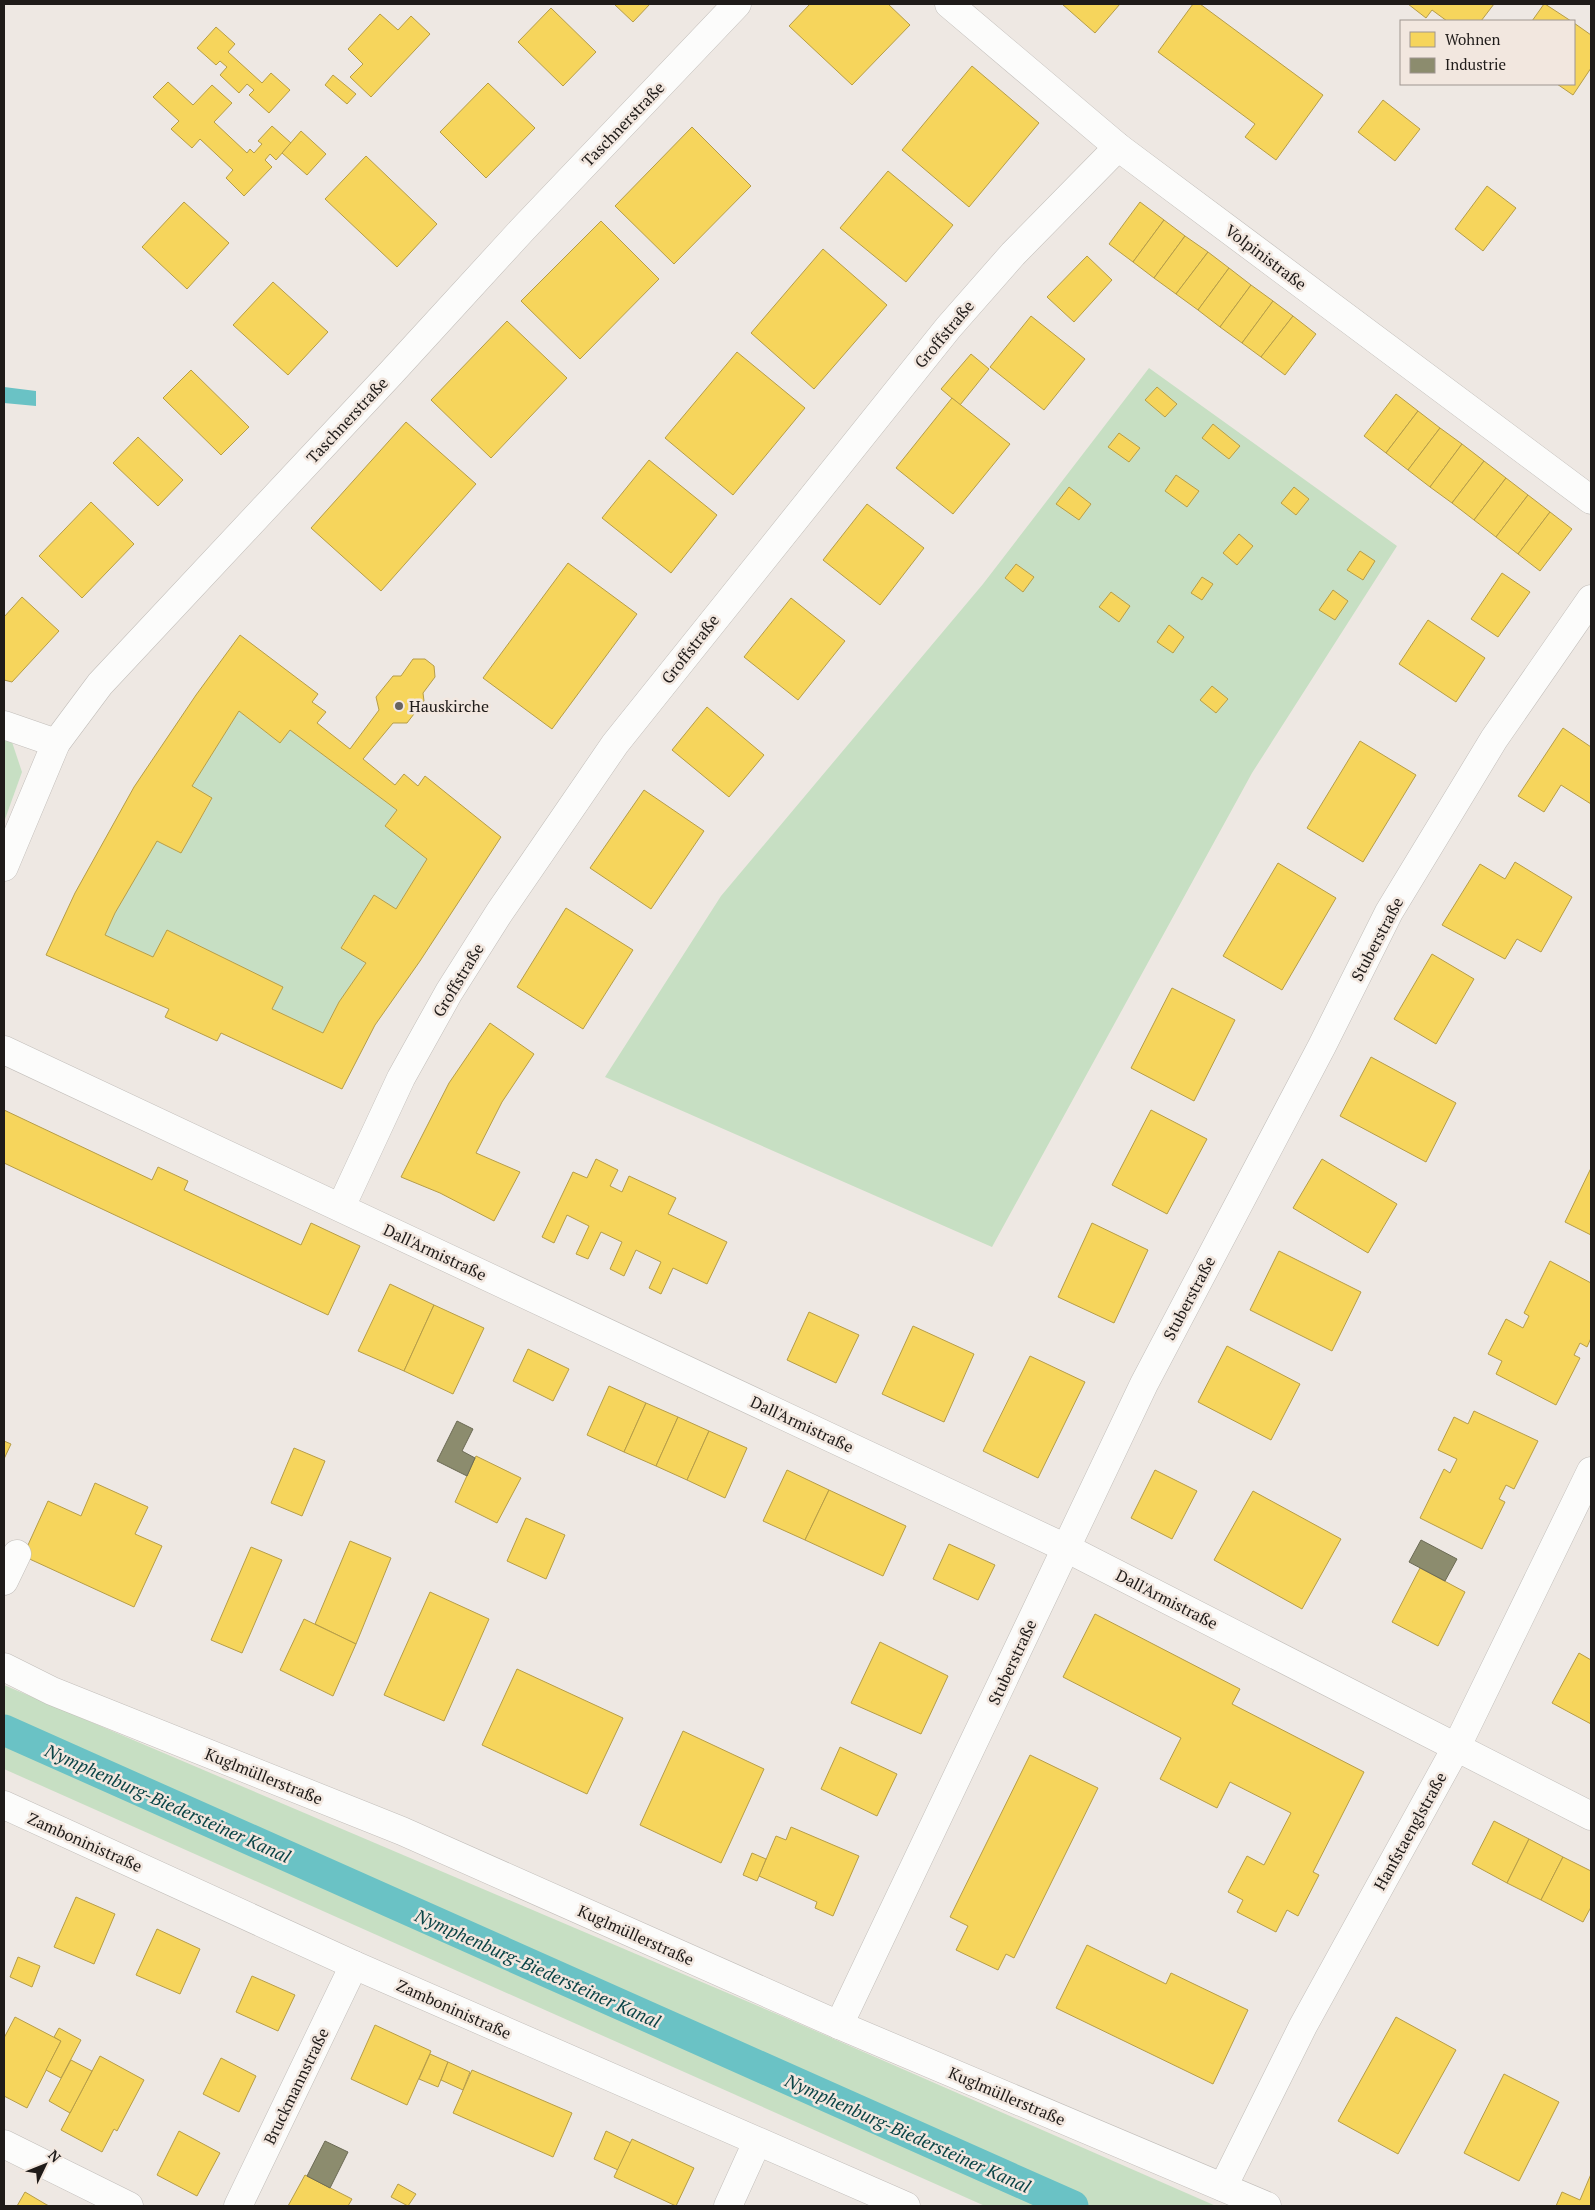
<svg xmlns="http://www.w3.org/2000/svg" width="1595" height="2210" font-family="'PT Serif',serif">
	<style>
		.green { fill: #c7dfc3 }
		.water { fill: #6ac2c5 }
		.homes { fill: #f6d55c; stroke: #b69d48; fill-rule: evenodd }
		.industry { fill: #8c8c6e; stroke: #6b6a54 }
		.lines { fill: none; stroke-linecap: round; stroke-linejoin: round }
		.canal { stroke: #6ac2c5; stroke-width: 31 }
		.minor-casing { stroke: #c2beba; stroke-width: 29 }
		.minor { stroke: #fcfcfb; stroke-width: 28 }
		.poi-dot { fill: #676360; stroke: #f2e7df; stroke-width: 2 }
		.labels { text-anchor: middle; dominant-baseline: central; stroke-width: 5; stroke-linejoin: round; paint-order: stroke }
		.street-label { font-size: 16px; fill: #1f1b19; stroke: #f2e7df }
		.poi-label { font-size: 16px; fill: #1f1b19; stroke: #f2e7df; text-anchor: start }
		.water-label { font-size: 18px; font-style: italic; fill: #0a4346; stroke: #f2e7df }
	</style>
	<rect width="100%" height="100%" fill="#eee8e3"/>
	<g class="green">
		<path d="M1149 368 1397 546 1252 773 992 1247 605 1077 721 896 983 584Z"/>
		<path d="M239 711 280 743 290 730 397 810 385 826 427 859 396 909 374 895 341 947 366 963 339 1002 323 1033 272 1009 282 987 167 930 153 957 105 935 115 913 157 841 181 853 212 799 192 786Z"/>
		<path d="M4 736 11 739 22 772 4 822Z"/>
		<path d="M4 1685 779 2015 1216 2206H985L4 1769Z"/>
	</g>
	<path class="water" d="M4 387 36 391V406L4 403Z"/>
	<g class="homes">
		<path d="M614 4H650L633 22Z"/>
		<path d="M810 4H888L910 25 852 85 789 26Z"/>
		<path d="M1062 4H1120L1095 33Z"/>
		<path d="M1193 4H1200L1323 95 1276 160 1245 137 1255 124 1158 52Z"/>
		<path d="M1408 4H1494L1481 21H1447L1432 10 1426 18Z"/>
		<path d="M1544 4H1545L1571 21H1532Z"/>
		<path d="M551 8 596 52 563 86 518 42Z"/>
		<path d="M380 14 398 30 411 16 430 34 371 97 350 77 363 64 348 49Z"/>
		<path d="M1574 23 1591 35V68L1573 95 1557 84H1574Z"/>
		<path d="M216 27 235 44 228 52 262 83 271 73 290 90 269 113 249 95 254 90 247 84 239 93 220 75 227 67 220 61 216 65 197 48Z"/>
		<path d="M972 66 1039 123 969 207 902 150Z"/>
		<path d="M333 75 356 94 347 104 325 85Z"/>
		<path d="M168 82 193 105 212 85 232 103 214 122 247 153 250 149 254 153 262 144 258 141 272 126 291 143 276 160 270 154 265 160 272 167 244 196 226 178 233 170 200 139 192 148 171 129 179 121 153 97Z"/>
		<path d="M488 83 535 128 486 178 440 132Z"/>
		<path d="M1383 100 1420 129 1395 161 1358 132Z"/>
		<path d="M692 127 751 186 674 264 615 206Z"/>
		<path d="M301 131 326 154 307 175 282 153Z"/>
		<path d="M366 156 437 224 397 267 325 199Z"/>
		<path d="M888 171 953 225 906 282 840 228Z"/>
		<path d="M1487 186 1516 208 1483 251 1455 229Z"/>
		<path d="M184 202 229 243 187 289 142 247Z"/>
		<path d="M1140 202 1164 220 1133 262 1109 244Z"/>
		<path d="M1164 220 1185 236 1154 278 1133 262Z"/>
		<path d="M601 221 659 279 580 359 521 301Z"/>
		<path d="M1185 236 1208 252 1176 294 1154 278Z"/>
		<path d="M823 249 887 305 814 389 751 333Z"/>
		<path d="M1208 252 1229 268 1198 310 1176 294Z"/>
		<path d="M1087 256 1112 280 1074 322 1047 297Z"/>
		<path d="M1229 268 1251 285 1220 327 1198 310Z"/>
		<path d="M273 282 328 332 288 375 233 325Z"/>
		<path d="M1251 285 1273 301 1242 343 1220 327Z"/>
		<path d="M1273 301 1293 316 1261 357 1242 343Z"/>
		<path d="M1031 316 1085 359 1044 410 990 367Z"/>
		<path d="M1293 316 1316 334 1285 375 1261 357Z"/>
		<path d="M507 321 567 378 491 458 431 400Z"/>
		<path d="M737 352 805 408 733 495 665 438Z"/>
		<path d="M971 354 989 369 960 405 941 389Z"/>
		<path d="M191 370 249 427 221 455 163 398Z"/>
		<path d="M1157 387 1177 404 1165 417 1145 400Z"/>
		<path d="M1396 394 1418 411 1386 453 1364 436Z"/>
		<path d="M952 398 1010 444 953 514 896 468Z"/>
		<path d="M1418 411 1440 428 1408 470 1386 453Z"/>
		<path d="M406 422 476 484 381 591 311 528Z"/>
		<path d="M1213 424 1240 446 1229 459 1202 438Z"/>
		<path d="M1440 428 1462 444 1430 487 1408 470Z"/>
		<path d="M1119 433 1140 448 1129 462 1108 447Z"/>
		<path d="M138 437 183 480 158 506 113 463Z"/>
		<path d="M1462 444 1484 461 1452 503 1430 487Z"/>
		<path d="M649 460 717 515 671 573 602 518Z"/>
		<path d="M1484 461 1506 478 1474 520 1452 503Z"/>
		<path d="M1176 475 1199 491 1187 507 1165 491Z"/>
		<path d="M1506 478 1528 495 1496 537 1474 520Z"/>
		<path d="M1069 487 1091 504 1079 520 1056 504Z"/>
		<path d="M1294 487 1309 499 1296 515 1281 503Z"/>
		<path d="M1528 495 1550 512 1518 554 1496 537Z"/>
		<path d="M91 502 134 544 82 598 39 556Z"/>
		<path d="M867 504 924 548 880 605 823 560Z"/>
		<path d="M1550 512 1572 529 1540 571 1518 554Z"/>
		<path d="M1239 534 1253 546 1237 565 1223 553Z"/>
		<path d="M1360 551 1375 561 1363 580 1347 570Z"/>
		<path d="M568 563 637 614 552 729 483 678Z"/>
		<path d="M1016 564 1034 577 1023 592 1005 578Z"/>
		<path d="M1502 573 1530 592 1498 637 1471 619Z"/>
		<path d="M1202 577 1213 584 1202 600 1191 593Z"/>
		<path d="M1333 590 1348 601 1335 620 1319 610Z"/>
		<path d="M1111 592 1130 606 1119 622 1099 607Z"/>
		<path d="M22 597 59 631 12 682 4 680V617Z"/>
		<path d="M791 598 845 641 798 700 744 657Z"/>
		<path d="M1428 620 1485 658 1456 702 1399 664Z"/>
		<path d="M1169 625 1184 637 1173 653 1157 642Z"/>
		<path d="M240 635 318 694 312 702 326 712 317 723 350 749 379 710 376 697 393 676H401L413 659H425L434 666 435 677 423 693 424 701 407 723H393L363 759 395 785 404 774 418 786 425 776 501 837 420 961 375 1025 342 1089 221 1033 217 1041 165 1017 169 1009 46 955 75 893 134 787 196 695ZM239 711 280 743 290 730 397 810 385 826 427 859 396 909 374 895 341 948 366 963 339 1002 323 1033 272 1009 283 987 167 930 153 957 105 935 115 913 157 841 181 853 212 798 192 786Z"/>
		<path d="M1212 686 1228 699 1216 713 1200 700Z"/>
		<path d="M707 707 764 755 729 797 672 750Z"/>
		<path d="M1563 728 1591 747V804L1561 785 1544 812 1518 796Z"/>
		<path d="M1360 741 1416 775 1363 862 1307 828Z"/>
		<path d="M644 790 704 831 651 909 590 868Z"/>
		<path d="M1515 862 1572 897 1541 952 1517 939 1505 959 1442 925 1480 864 1505 879Z"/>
		<path d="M1278 863 1336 898 1282 990 1223 956Z"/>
		<path d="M566 908 633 950 583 1029 517 987Z"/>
		<path d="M1432 954 1474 979 1436 1044 1394 1019Z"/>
		<path d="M1172 988 1235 1020 1194 1101 1131 1068Z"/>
		<path d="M490 1023 534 1054 502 1102 476 1153 520 1172 494 1221 440 1193 401 1177 449 1083Z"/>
		<path d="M1371 1057 1456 1103 1426 1162 1340 1116Z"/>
		<path d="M4 1110 152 1180 158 1167 188 1181 184 1190 301 1245 311 1223 360 1246 328 1315 4 1163Z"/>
		<path d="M1151 1110 1207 1139 1167 1214 1112 1185Z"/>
		<path d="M596 1159 618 1170 610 1186 622 1192 629 1176 676 1198 668 1214 727 1242 707 1284 673 1268 661 1294 649 1288 661 1262 636 1250 624 1276 610 1269 622 1242 601 1232 588 1259 576 1254 589 1226 567 1215 554 1243 542 1237 573 1172 587 1178Z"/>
		<path d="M1322 1159 1397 1204 1368 1253 1293 1208Z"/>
		<path d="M1591 1168V1235L1565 1222Z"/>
		<path d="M1092 1223 1148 1250 1114 1323 1058 1297Z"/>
		<path d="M1279 1251 1361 1292 1332 1351 1250 1310Z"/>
		<path d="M1550 1261 1591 1283V1338L1587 1347 1580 1343 1574 1355 1580 1358 1556 1405 1496 1374 1502 1361 1488 1354 1506 1319 1523 1328 1529 1316 1524 1313Z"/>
		<path d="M390 1284 434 1305 404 1371 358 1351Z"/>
		<path d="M434 1305 484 1328 453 1394 404 1371Z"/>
		<path d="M809 1312 859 1335 836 1383 787 1360Z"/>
		<path d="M913 1326 974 1354 944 1422 882 1394Z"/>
		<path d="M1227 1346 1300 1384 1271 1440 1198 1402Z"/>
		<path d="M528 1349 569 1369 553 1401 513 1381Z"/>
		<path d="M1030 1356 1085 1382 1038 1478 983 1451Z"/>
		<path d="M609 1386 646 1403 624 1452 587 1435Z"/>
		<path d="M646 1403 678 1417 656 1466 624 1452Z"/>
		<path d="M1474 1411 1538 1441 1514 1489 1506 1485 1499 1499 1505 1502 1482 1549 1420 1518 1444 1469 1450 1473 1457 1459 1438 1450 1454 1417 1468 1424Z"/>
		<path d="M678 1417 709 1431 687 1480 656 1466Z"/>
		<path d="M709 1431 747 1448 725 1498 687 1480Z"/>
		<path d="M4 1441 11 1444 4 1459Z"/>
		<path d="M294 1448 325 1461 302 1516 271 1503Z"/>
		<path d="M476 1456 521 1478 497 1523 455 1502Z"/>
		<path d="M787 1470 829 1490 805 1540 763 1521Z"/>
		<path d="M1155 1470 1197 1491 1172 1539 1131 1518Z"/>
		<path d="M95 1483 148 1507 135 1534 162 1546 134 1607 23 1556 48 1501 81 1516Z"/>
		<path d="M829 1490 906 1526 883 1576 805 1540Z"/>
		<path d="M1253 1491 1341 1539 1302 1609 1214 1560Z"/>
		<path d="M526 1518 565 1535 546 1579 507 1561Z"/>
		<path d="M350 1541 391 1558 356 1644 315 1624Z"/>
		<path d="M949 1544 995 1565 978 1600 933 1579Z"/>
		<path d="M251 1547 282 1560 242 1653 211 1640Z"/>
		<path d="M1420 1568 1465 1592 1438 1646 1392 1622Z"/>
		<path d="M430 1592 489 1619 444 1721 384 1695Z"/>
		<path d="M1095 1614 1240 1689 1232 1704 1364 1772 1313 1872 1319 1875 1298 1916 1287 1910 1276 1932 1237 1912 1243 1900 1228 1892 1247 1856 1264 1865 1291 1813 1230 1782 1217 1808 1160 1779 1181 1738 1063 1677Z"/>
		<path d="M304 1619 356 1644 333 1696 280 1670Z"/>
		<path d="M880 1642 948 1676 921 1734 851 1703Z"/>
		<path d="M1579 1653 1591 1660V1724L1552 1703Z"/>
		<path d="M517 1669 623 1718 587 1794 482 1745Z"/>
		<path d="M683 1731 764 1769 721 1863 640 1825Z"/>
		<path d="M840 1747 897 1774 877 1816 821 1789Z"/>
		<path d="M1030 1755 1098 1788 1014 1958 1006 1954 998 1970 956 1950 968 1926 950 1917Z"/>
		<path d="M1494 1821 1529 1839 1507 1883 1472 1864Z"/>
		<path d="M791 1827 859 1856 833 1916 815 1908 817 1902 759 1876 776 1836 786 1840Z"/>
		<path d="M1529 1839 1563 1857 1541 1900 1507 1883Z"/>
		<path d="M752 1853 766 1859 757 1881 743 1875Z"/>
		<path d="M1563 1857 1591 1871V1907L1583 1922 1541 1900Z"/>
		<path d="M76 1897 115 1914 94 1964 54 1947Z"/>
		<path d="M157 1929 200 1949 180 1994 136 1975Z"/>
		<path d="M1087 1945 1166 1984 1171 1973 1248 2010 1213 2084 1056 2008Z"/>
		<path d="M18 1957 40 1966 32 1987 10 1977Z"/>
		<path d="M252 1976 295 1995 278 2031 236 2012Z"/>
		<path d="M15 2017 61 2041 27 2108 4 2096V2038Z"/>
		<path d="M1396 2017 1456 2050 1398 2154 1338 2121Z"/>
		<path d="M375 2025 431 2051 407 2105 351 2079Z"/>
		<path d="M59 2028 81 2040 61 2078 46 2070 61 2041 54 2037Z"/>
		<path d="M430 2054 448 2062 438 2087 419 2079Z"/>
		<path d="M100 2056 144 2080 117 2131 114 2129 102 2152 61 2130Z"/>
		<path d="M221 2058 256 2076 239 2112 203 2094Z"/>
		<path d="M71 2060 92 2071 70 2113 49 2101Z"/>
		<path d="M448 2062 470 2072 463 2090 441 2080Z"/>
		<path d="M472 2070 572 2113 553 2157 453 2113Z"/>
		<path d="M1504 2074 1559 2102 1519 2181 1464 2153Z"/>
		<path d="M179 2131 220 2153 197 2196 157 2175Z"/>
		<path d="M606 2131 631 2143 618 2170 594 2159Z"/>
		<path d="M632 2139 694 2168 676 2206 614 2177Z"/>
		<path d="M1591 2174V2206H1556L1562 2192 1580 2200Z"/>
		<path d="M305 2175 352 2199 348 2206H288Z"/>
		<path d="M398 2184 416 2194 408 2206 391 2197Z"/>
		<path d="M25 2192 47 2205 50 2206H17Z"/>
	</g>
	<g class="industry">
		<path d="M457 1421 473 1429 462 1451 475 1458 467 1476 437 1461Z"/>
		<path d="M1421 1540 1457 1559 1445 1581 1409 1562Z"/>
		<path d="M325 2141 348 2152 330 2188 307 2176Z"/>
	</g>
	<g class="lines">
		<path class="canal" d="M4 1730 1073 2206"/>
		<defs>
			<g id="minor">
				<path d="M949 4 1118 147 1591 500"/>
				<path d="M4 725 56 743"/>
				<path d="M4 867 56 743 100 684 391 373 522 230 737 4"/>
				<path d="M4 1050 1066 1548 1591 1816"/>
				<path d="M341 1207 401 1078 449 992 499 913 615 744 948 328 1013 254 1118 147"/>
				<path d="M4 1581 17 1554"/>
				<path d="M4 1667 52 1691 402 1831 839 2025 1267 2206"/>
				<path d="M4 1805 354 1965 906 2206"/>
				<path d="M839 2025 1144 1384 1322 1046 1389 912 1494 739 1591 599"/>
				<path d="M4 2144 129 2206"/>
				<path d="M1223 2187 1303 2026 1457 1746 1591 1471"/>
				<path d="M238 2206 354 1965"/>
				<path d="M728 2206 757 2142"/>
			</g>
		</defs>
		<use href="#minor" class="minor-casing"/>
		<use href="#minor" class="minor"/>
	</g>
	<circle class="poi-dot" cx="399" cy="706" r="5"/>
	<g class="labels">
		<g class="street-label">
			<text transform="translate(623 124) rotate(-46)">Taschnerstraße</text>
			<text transform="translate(1266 257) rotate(37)">Volpinistraße</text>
			<text transform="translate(944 334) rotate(-50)">Groffstraße</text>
			<text transform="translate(347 420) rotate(-47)">Taschnerstraße</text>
			<text transform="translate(690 649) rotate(-52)">Groffstraße</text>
			<text transform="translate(1377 939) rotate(-62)">Stuberstraße</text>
			<text transform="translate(458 980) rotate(-59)">Groffstraße</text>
			<text transform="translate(435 1252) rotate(25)">Dall'Armistraße</text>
			<text transform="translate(1189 1298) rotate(-62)">Stuberstraße</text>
			<text transform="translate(802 1424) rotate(25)">Dall'Armistraße</text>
			<text transform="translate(1167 1599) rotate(27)">Dall'Armistraße</text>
			<text transform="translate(1012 1662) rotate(-65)">Stuberstraße</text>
			<text transform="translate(264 1776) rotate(22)">Kuglmüllerstraße</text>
			<text transform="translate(1410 1831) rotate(-61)">Hanfstaenglstraße</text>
			<text transform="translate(85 1842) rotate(24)">Zamboninistraße</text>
			<text transform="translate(636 1935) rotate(24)">Kuglmüllerstraße</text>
			<text transform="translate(454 2009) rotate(24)">Zamboninistraße</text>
			<text transform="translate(296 2086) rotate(-64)">Bruckmannstraße</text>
			<text transform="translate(1007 2096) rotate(23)">Kuglmüllerstraße</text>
		</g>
		<g class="poi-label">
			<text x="409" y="706">Hauskirche</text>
		</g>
		<g class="water-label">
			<text transform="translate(168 1803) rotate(24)">Nymphenburg-Biedersteiner Kanal</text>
			<text transform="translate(538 1968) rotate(24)">Nymphenburg-Biedersteiner Kanal</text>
			<text transform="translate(908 2133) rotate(24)">Nymphenburg-Biedersteiner Kanal</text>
		</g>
	</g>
	<rect width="1595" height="2210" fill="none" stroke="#1f1b19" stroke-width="10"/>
	<rect x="1400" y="20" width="175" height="65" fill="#f2e7df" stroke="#9e9590"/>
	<rect x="1410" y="32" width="25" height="15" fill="#f6d55c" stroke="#9e9590"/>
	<text x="1445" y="45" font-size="15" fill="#1f1b19">Wohnen</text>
	<rect x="1410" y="58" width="25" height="15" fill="#8c8c6e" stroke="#9e9590"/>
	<text x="1445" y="70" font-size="15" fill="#1f1b19">Industrie</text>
	<g transform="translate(45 2165) rotate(47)" stroke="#f2e7df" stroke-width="4" paint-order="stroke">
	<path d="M0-4L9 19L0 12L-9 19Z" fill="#1f1b19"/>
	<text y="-8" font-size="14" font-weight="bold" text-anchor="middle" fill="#1f1b19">N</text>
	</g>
</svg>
